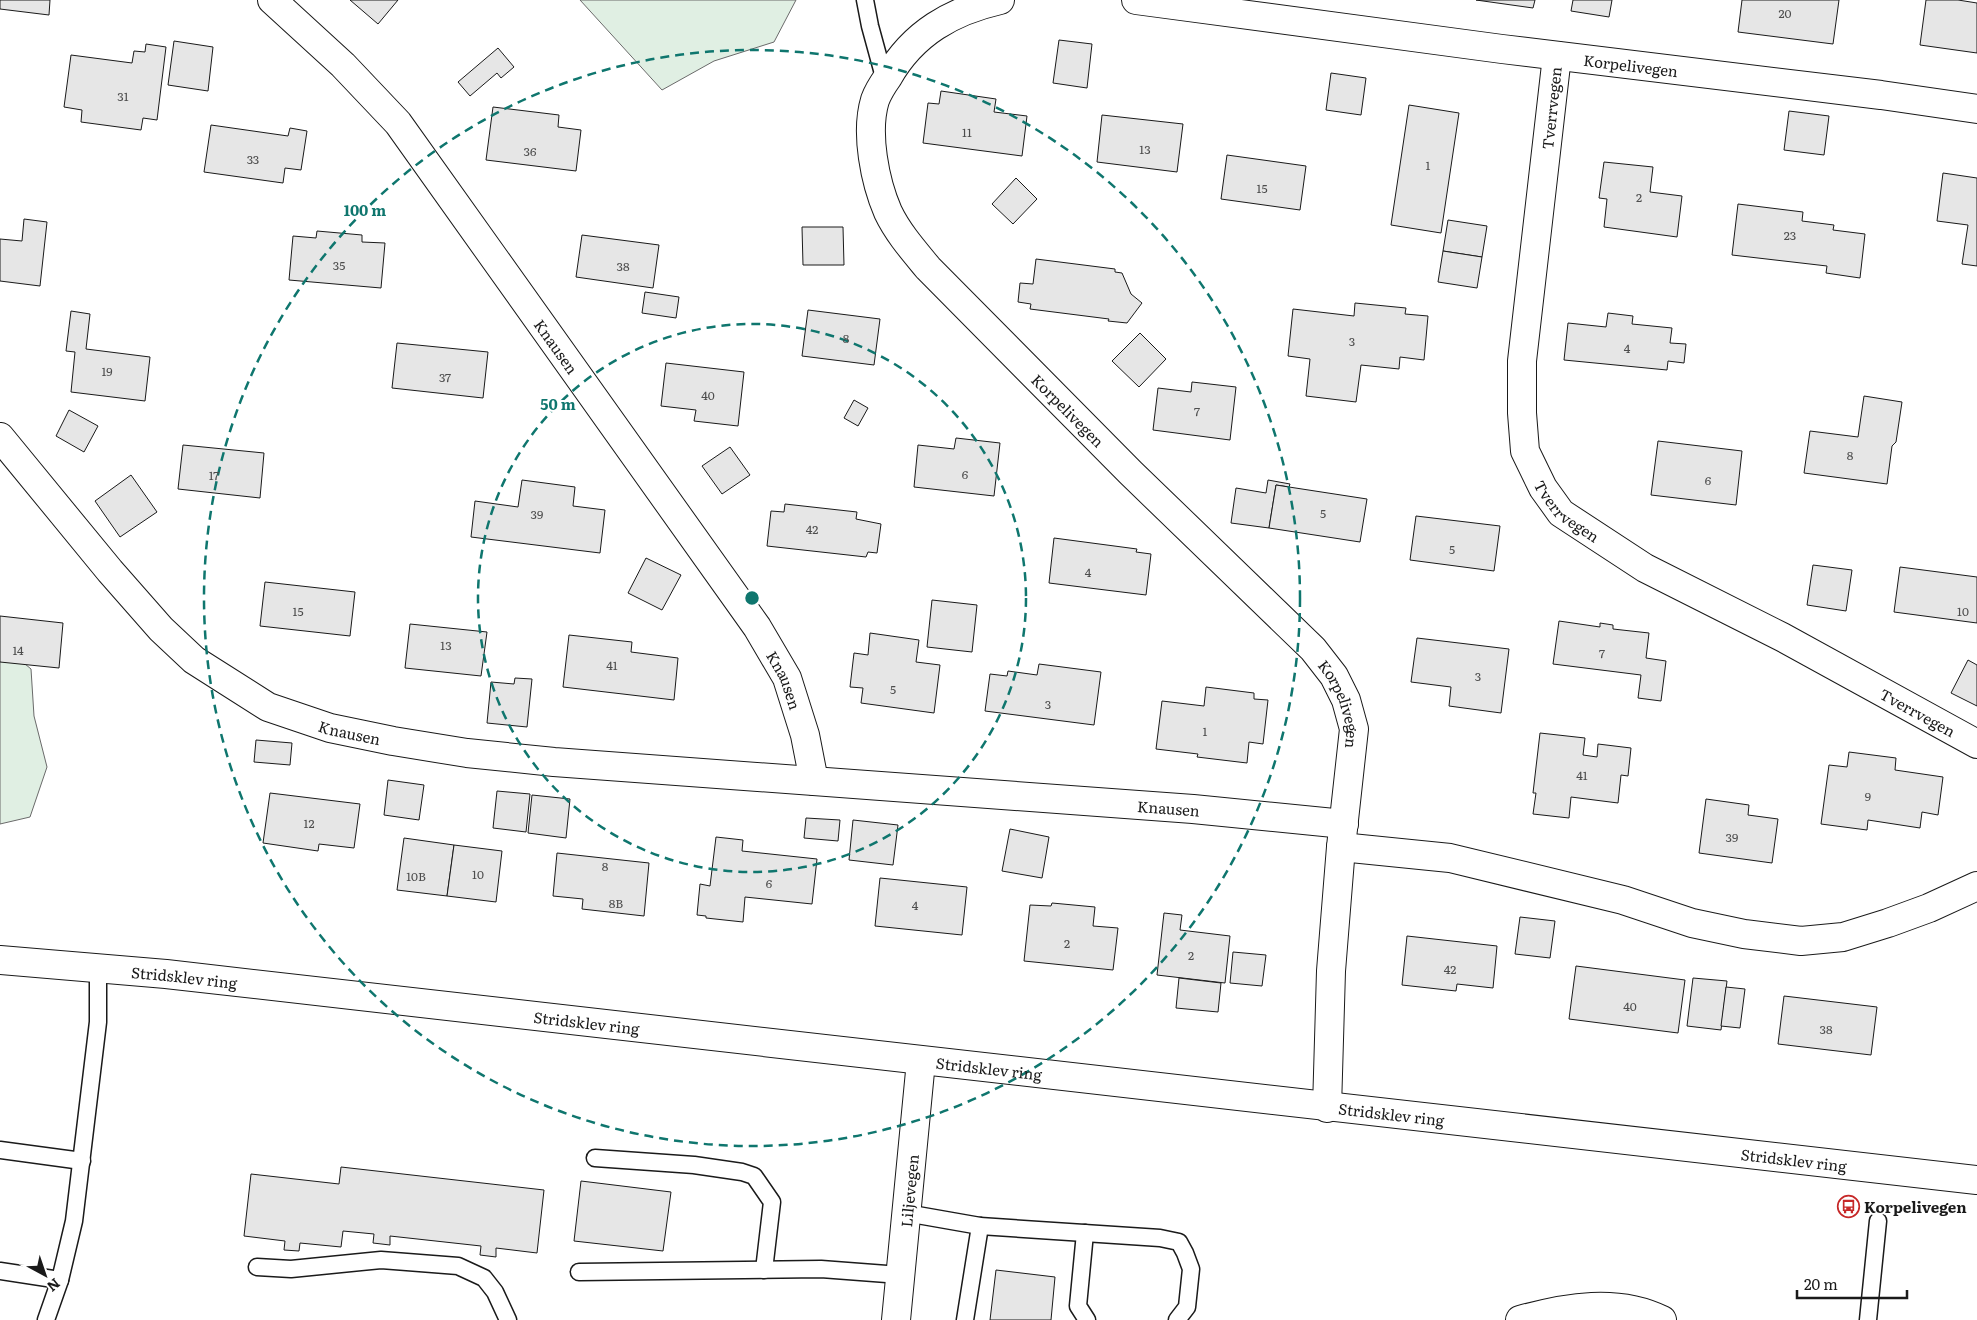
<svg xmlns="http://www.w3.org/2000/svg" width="1977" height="1320" font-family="Literata,serif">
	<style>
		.green { fill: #e0efe3; stroke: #6a6a6a }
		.building { fill: #e6e6e6; stroke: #1a1a1a }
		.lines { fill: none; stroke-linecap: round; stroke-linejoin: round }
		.lane-casing { stroke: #1a1a1a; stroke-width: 19 }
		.street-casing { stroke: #1a1a1a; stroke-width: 30 }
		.secondary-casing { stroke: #1a1a1a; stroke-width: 30 }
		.lane { stroke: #fff; stroke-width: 16 }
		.street { stroke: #fff; stroke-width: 28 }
		.secondary { stroke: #fff; stroke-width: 28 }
		.ring { fill: none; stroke: #0f766e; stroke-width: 2.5; stroke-dasharray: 9 6 }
		.labels { text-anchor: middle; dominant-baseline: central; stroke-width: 4; stroke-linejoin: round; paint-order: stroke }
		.number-label { font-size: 12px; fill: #4d4d4d }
		.street-label { font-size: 15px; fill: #1a1a1a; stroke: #fff }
		.poi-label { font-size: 15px; font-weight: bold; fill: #1a1a1a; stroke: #fff; text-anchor: start }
		.centre { fill: #0f766e; stroke: #fff; stroke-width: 2.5 }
		.ring-label { font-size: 15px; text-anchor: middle; font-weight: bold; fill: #0f766e; stroke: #fff; stroke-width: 4; stroke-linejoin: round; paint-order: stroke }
	</style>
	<rect width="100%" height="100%" fill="#fff"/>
	<g class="green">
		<path d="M580 0H796L774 42 714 61 662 90Z"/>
		<path d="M0 647H5L31 669 34 716 47 767 30 817 0 824Z"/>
	</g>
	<g class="building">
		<path d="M0 0H50L49 15 0 9Z"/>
		<path d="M350 0H398L378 24Z"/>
		<path d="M1476 0H1535L1533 8Z"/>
		<path d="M1573 0H1612L1609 17 1571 11Z"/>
		<path d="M1742 0H1839L1833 44 1738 32Z"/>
		<path d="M1926 0H1958L1977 3V53L1920 45Z"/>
		<path d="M1059 40 1092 44 1087 88 1053 83Z"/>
		<path d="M174 41 213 47 208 91 168 85Z"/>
		<path d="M146 44 166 47 157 120 143 118 141 130 81 122 82 110 64 107 71 55 132 63 134 51 145 52Z"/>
		<path d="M498 48 514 67 501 78 497 73 470 96 458 82Z"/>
		<path d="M1331 73 1366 78 1361 115 1326 110Z"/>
		<path d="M941 91 996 99 994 112 1027 116 1022 156 923 143 928 103 939 104Z"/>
		<path d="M1409 105 1459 113 1441 233 1391 225Z"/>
		<path d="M493 107 559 115 558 127 581 130 576 171 486 160Z"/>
		<path d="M1789 111 1829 116 1824 155 1784 150Z"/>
		<path d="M1102 115 1183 124 1177 172 1097 162Z"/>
		<path d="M211 125 288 136 290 128 307 131 301 170 285 168 283 183 204 172Z"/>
		<path d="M1227 155 1306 166 1300 210 1221 199Z"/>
		<path d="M1604 162 1653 167 1650 192 1682 196 1677 237 1604 227 1607 199 1599 198Z"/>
		<path d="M1943 173 1977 178V266L1962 264 1968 225 1937 221Z"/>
		<path d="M1016 178 1037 199 1013 224 992 204Z"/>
		<path d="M1738 204 1803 212 1802 221 1834 225 1833 230 1865 234 1860 278 1826 273 1827 266 1732 255Z"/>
		<path d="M24 219 47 222 40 286 0 281V239L22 241Z"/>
		<path d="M1448 220 1487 226 1482 257 1443 251Z"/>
		<path d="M802 227H843L844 265H803Z"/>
		<path d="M317 231 362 235V242L385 243 381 288 289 280 293 236 316 238Z"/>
		<path d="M582 235 659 245 653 288 576 277Z"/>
		<path d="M1443 251 1482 257 1477 288 1438 282Z"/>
		<path d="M1036 259 1115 269V272L1122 273 1131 294 1142 303 1127 323 1108 321 1109 319 1030 309 1031 304 1018 302 1020 283 1033 284Z"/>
		<path d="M645 292 679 297 676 318 642 313Z"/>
		<path d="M1355 303 1406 308 1405 314 1428 316 1424 360 1400 357 1399 369 1361 365 1356 402 1306 396 1310 359 1288 356 1293 309 1354 316Z"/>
		<path d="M808 310 880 319 874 365 802 356Z"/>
		<path d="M71 311 90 314 86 349 150 357 145 401 71 392 75 352 66 351Z"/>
		<path d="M1608 313 1633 316 1632 324 1672 328 1670 343 1686 344 1684 363 1668 361 1667 370 1564 360 1568 323 1606 327Z"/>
		<path d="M1140 333 1166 359 1139 387 1112 361Z"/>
		<path d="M397 343 488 352 483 398 392 388Z"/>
		<path d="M666 363 744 372 738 426 694 421 696 410 661 406Z"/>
		<path d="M1192 382 1236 387 1230 440 1153 430 1158 388 1191 392Z"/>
		<path d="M1864 396 1902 402 1896 442 1892 446 1887 484 1804 473 1810 431 1858 437Z"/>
		<path d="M854 400 868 408 858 426 844 418Z"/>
		<path d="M69 410 98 426 84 452 56 436Z"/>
		<path d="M956 438 1000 443 994 496 914 487 918 445 954 449Z"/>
		<path d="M1658 441 1742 451 1736 505 1651 495Z"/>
		<path d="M183 445 264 453 260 498 178 489Z"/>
		<path d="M730 447 750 475 722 494 702 466Z"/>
		<path d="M131 475 157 512 120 537 95 501Z"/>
		<path d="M522 480 575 487 573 506 605 510 600 553 471 537 475 501 518 507Z"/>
		<path d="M1268 480 1290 484 1289 487 1276 485 1269 528 1231 523 1236 488 1266 493Z"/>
		<path d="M1276 485 1367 499 1360 542 1269 528Z"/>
		<path d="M785 504 857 512 856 519 881 524 877 553 868 552 866 557 767 546 771 511 784 512Z"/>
		<path d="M1416 516 1500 526 1494 571 1410 560Z"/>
		<path d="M1054 538 1137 549 1136 552 1151 554 1146 595 1049 583Z"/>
		<path d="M646 558 681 575 662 610 628 593Z"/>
		<path d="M1813 565 1852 570 1846 611 1807 605Z"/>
		<path d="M1900 567 1977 577V623L1894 612Z"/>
		<path d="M265 582 355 592 350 636 260 626Z"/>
		<path d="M932 600 977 605 972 652 927 647Z"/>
		<path d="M0 616 63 623 59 668 0 662Z"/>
		<path d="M1559 621 1600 627V623L1613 625V629L1649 633 1646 658 1666 661 1661 701 1638 698 1641 675 1553 664Z"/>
		<path d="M410 624 487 632 481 676 405 668Z"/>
		<path d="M870 633 919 640 916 662 940 665 934 713 861 703 863 688 850 687 854 653 868 655Z"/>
		<path d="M569 635 632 642 631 652 678 658 674 700 563 687Z"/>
		<path d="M1417 638 1509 649 1501 713 1449 706 1451 687 1411 682Z"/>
		<path d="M1968 660 1977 665V706L1951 693Z"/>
		<path d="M1039 664 1101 672 1094 725 985 711 990 674 1007 676 1008 671 1037 675Z"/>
		<path d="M515 678 532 679 527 727 487 723 491 682 514 684Z"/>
		<path d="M1206 687 1254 693V699L1268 700 1263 744 1249 742 1247 763 1197 757 1198 754 1156 749 1162 701 1204 706Z"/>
		<path d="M1540 733 1585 738 1583 755 1597 757 1598 744 1631 748 1628 776 1621 775 1618 803 1571 797 1569 818 1533 814 1536 793H1533Z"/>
		<path d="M256 740 292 743 290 765 254 762Z"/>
		<path d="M1849 752 1896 758 1895 770 1943 777 1938 815 1922 812 1920 828 1868 820 1867 830 1821 824 1829 765 1847 767Z"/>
		<path d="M388 780 424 785 419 820 384 815Z"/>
		<path d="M497 791 530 794 526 832 493 828Z"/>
		<path d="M270 793 360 804 354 848 319 844 318 851 263 843Z"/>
		<path d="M532 795 570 799 566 838 528 833Z"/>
		<path d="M1706 799 1749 805 1748 815 1778 819 1772 863 1699 853Z"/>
		<path d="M806 818 840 820 838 841 804 838Z"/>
		<path d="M853 820 898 825 893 865 849 860Z"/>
		<path d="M1010 829 1049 837 1042 878 1002 871Z"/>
		<path d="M716 837 743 840 742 851 817 859 812 904 745 897 743 922 706 918V916L697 915 700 884 710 886Z"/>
		<path d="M404 838 454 845 447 896 397 890Z"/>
		<path d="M454 845 502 851 496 902 447 896Z"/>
		<path d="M557 853 649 863 644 916 582 909 583 899 553 896Z"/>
		<path d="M880 878 967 887 962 935 875 926Z"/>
		<path d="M1052 903 1095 907 1093 926 1118 928 1113 970 1024 961 1030 905 1051 906Z"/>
		<path d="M1164 913 1182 915 1180 930 1230 936 1225 983 1157 975Z"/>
		<path d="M1520 917 1555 921 1550 958 1515 954Z"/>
		<path d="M1407 936 1497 946 1493 988 1457 984 1456 991 1402 985Z"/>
		<path d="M1233 952 1266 955 1262 986 1230 983Z"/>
		<path d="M1576 966 1685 980 1678 1033 1569 1019Z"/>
		<path d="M1179 978 1221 983 1218 1012 1176 1008Z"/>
		<path d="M1693 978 1727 981 1721 1030 1687 1026Z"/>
		<path d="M1726 987 1745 989 1740 1028 1721 1026Z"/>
		<path d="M1784 996 1877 1007 1871 1055 1778 1044Z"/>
		<path d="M341 1167 544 1190 537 1253 496 1248V1257L480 1255 481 1246 390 1236V1245L373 1243 374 1234 343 1231 341 1247 300 1243 299 1251 284 1250 285 1241 244 1236 251 1174 339 1184Z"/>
		<path d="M581 1181 671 1192 663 1251 574 1241Z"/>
		<path d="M996 1270 1055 1277 1051 1320H990Z"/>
	</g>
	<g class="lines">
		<defs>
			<g id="lane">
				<path d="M865 0 870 26 885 81"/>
				<path d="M0 1150 82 1161"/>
				<path d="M595 1158 694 1165 742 1172 754 1176 772 1202 764 1270"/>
				<path d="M906 1213 980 1226 1160 1238 1179 1242 1185 1253 1191 1269 1187 1307 1177 1320"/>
				<path d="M1085 1233 1078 1306 1087 1320"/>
				<path d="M257 1267 291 1269 381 1260 458 1266 484 1278 495 1292 508 1320"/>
				<path d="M0 1271 60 1280"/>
				<path d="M579 1272 821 1269 900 1275"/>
				<path d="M46 1320 60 1280 74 1221 98 1022V969"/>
				<path d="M965 1320 980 1226"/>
				<path d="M1868 1320 1878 1221"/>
			</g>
			<g id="street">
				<path id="s1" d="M272 0 343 65 398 123 757 627 787 678 805 735 814 781"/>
				<path id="s2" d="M1000 0C952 11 913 33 888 77 883 84 878 92 875 100 865 133 875 182 888 212 898 233 914 251 928 268L1131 473 1313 649 1334 676 1346 700 1354 729 1341 847 1331 971 1327 1108"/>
				<path id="s3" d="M1136 0 1502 49 1881 95 1977 109"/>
				<path id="s4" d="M1557 56 1522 361V413L1525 451 1543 488 1561 513 1645 568 1782 637 1977 744"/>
				<path id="s5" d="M0 437 110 571 161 629 194 660 268 707 330 728 393 741 467 753 554 762 1193 809 1344 824"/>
				<path d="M1341 847 1450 858 1623 900 1692 923 1744 934 1801 941 1843 937 1888 923 1929 908 1977 886"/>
				<path id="s6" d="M896 1320 921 1061"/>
				<path d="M1520 1320C1566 1307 1618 1298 1662 1320"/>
			</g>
			<g id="secondary">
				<path id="s7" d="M0 960 166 974 1977 1180"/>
			</g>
		</defs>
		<use href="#lane" class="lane-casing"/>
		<use href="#street" class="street-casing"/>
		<use href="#secondary" class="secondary-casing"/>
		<use href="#lane" class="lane"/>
		<use href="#street" class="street"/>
		<use href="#secondary" class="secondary"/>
	</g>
	<g class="ring">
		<circle cx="752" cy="598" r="274"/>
		<circle cx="752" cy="598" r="548"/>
	</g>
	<defs>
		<symbol id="bus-ring" viewBox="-11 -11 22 22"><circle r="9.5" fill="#fff" stroke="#c62828" stroke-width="1.5"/><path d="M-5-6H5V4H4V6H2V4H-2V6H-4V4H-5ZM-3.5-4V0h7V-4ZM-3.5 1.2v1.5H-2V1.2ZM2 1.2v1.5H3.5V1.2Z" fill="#c62828"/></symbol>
	</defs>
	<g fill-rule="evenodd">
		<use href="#bus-ring" x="1836" y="1194" width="25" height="25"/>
	</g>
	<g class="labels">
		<g class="number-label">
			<text x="1785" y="13">20</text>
			<text x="123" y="96">31</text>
			<text x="967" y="132">11</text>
			<text x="1145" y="149">13</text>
			<text x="530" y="151">36</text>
			<text x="253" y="159">33</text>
			<text x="1428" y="165">1</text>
			<text x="1262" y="188">15</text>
			<text x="1639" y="197">2</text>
			<text x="1790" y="235">23</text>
			<text x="339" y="265">35</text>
			<text x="623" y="266">38</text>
			<text x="846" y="338">8</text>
			<text x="1352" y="341">3</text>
			<text x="1627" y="348">4</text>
			<text x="107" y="371">19</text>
			<text x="445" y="377">37</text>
			<text x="708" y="395">40</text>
			<text x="1197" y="411">7</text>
			<text x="1850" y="455">8</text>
			<text x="965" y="474">6</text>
			<text x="214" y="475">17</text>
			<text x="1708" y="480">6</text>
			<text x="1323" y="513">5</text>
			<text x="537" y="514">39</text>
			<text x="812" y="529">42</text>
			<text x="1452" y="549">5</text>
			<text x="1088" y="572">4</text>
			<text x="298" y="611">15</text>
			<text x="1963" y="611">10</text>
			<text x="446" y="645">13</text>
			<text x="18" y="650">14</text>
			<text x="1602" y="653">7</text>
			<text x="612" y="665">41</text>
			<text x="1478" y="676">3</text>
			<text x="893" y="689">5</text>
			<text x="1048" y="704">3</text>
			<text x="1205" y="731">1</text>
			<text x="1582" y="775">41</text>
			<text x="1868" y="796">9</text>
			<text x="309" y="823">12</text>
			<text x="1732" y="837">39</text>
			<text x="605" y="866">8</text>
			<text x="478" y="874">10</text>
			<text x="416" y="876">10B</text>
			<text x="769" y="883">6</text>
			<text x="616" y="903">8B</text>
			<text x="915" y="905">4</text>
			<text x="1067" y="943">2</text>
			<text x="1191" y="955">2</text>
			<text x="1450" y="969">42</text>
			<text x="1630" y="1006">40</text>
			<text x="1826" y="1029">38</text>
		</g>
		<g class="street-label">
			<text stroke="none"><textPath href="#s3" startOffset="499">Korpelivegen</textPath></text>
			<text transform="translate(1551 108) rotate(-84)">Tverrvegen</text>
			<text stroke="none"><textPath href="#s1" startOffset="450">Knausen</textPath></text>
			<text stroke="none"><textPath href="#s2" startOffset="550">Korpelivegen</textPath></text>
			<text stroke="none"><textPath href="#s4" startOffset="472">Tverrvegen</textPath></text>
			<text stroke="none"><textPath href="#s1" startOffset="855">Knausen</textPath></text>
			<text stroke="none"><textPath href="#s2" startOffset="955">Korpelivegen</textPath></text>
			<text stroke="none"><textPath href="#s4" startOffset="878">Tverrvegen</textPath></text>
			<text stroke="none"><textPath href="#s5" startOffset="469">Knausen</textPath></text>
			<text stroke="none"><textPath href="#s5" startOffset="1292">Knausen</textPath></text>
			<text stroke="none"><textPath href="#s7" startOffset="185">Stridsklev ring</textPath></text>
			<text stroke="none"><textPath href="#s7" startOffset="590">Stridsklev ring</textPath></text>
			<text stroke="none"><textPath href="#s7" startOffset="995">Stridsklev ring</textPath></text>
			<text stroke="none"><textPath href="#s7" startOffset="1400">Stridsklev ring</textPath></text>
			<text stroke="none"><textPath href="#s7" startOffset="1805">Stridsklev ring</textPath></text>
			<text stroke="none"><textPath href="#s6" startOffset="130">Liljevegen</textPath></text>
		</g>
		<g class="poi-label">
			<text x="1864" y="1206">Korpelivegen</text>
		</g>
	</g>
	<circle cx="752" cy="598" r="8" class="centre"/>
	<g class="ring-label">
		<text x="365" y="216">100 m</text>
		<text x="558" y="410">50 m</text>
	</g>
	<g transform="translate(45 1275) rotate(140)" stroke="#ffffff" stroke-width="4" paint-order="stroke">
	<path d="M0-4L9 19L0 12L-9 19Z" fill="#1a1a1a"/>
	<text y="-8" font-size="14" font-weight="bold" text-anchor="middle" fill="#1a1a1a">N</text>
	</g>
	<path d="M1797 1290v8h110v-8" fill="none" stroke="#1a1a1a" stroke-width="2.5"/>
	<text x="1804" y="1290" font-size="15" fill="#1a1a1a" stroke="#ffffff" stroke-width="4" paint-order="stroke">20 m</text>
</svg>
